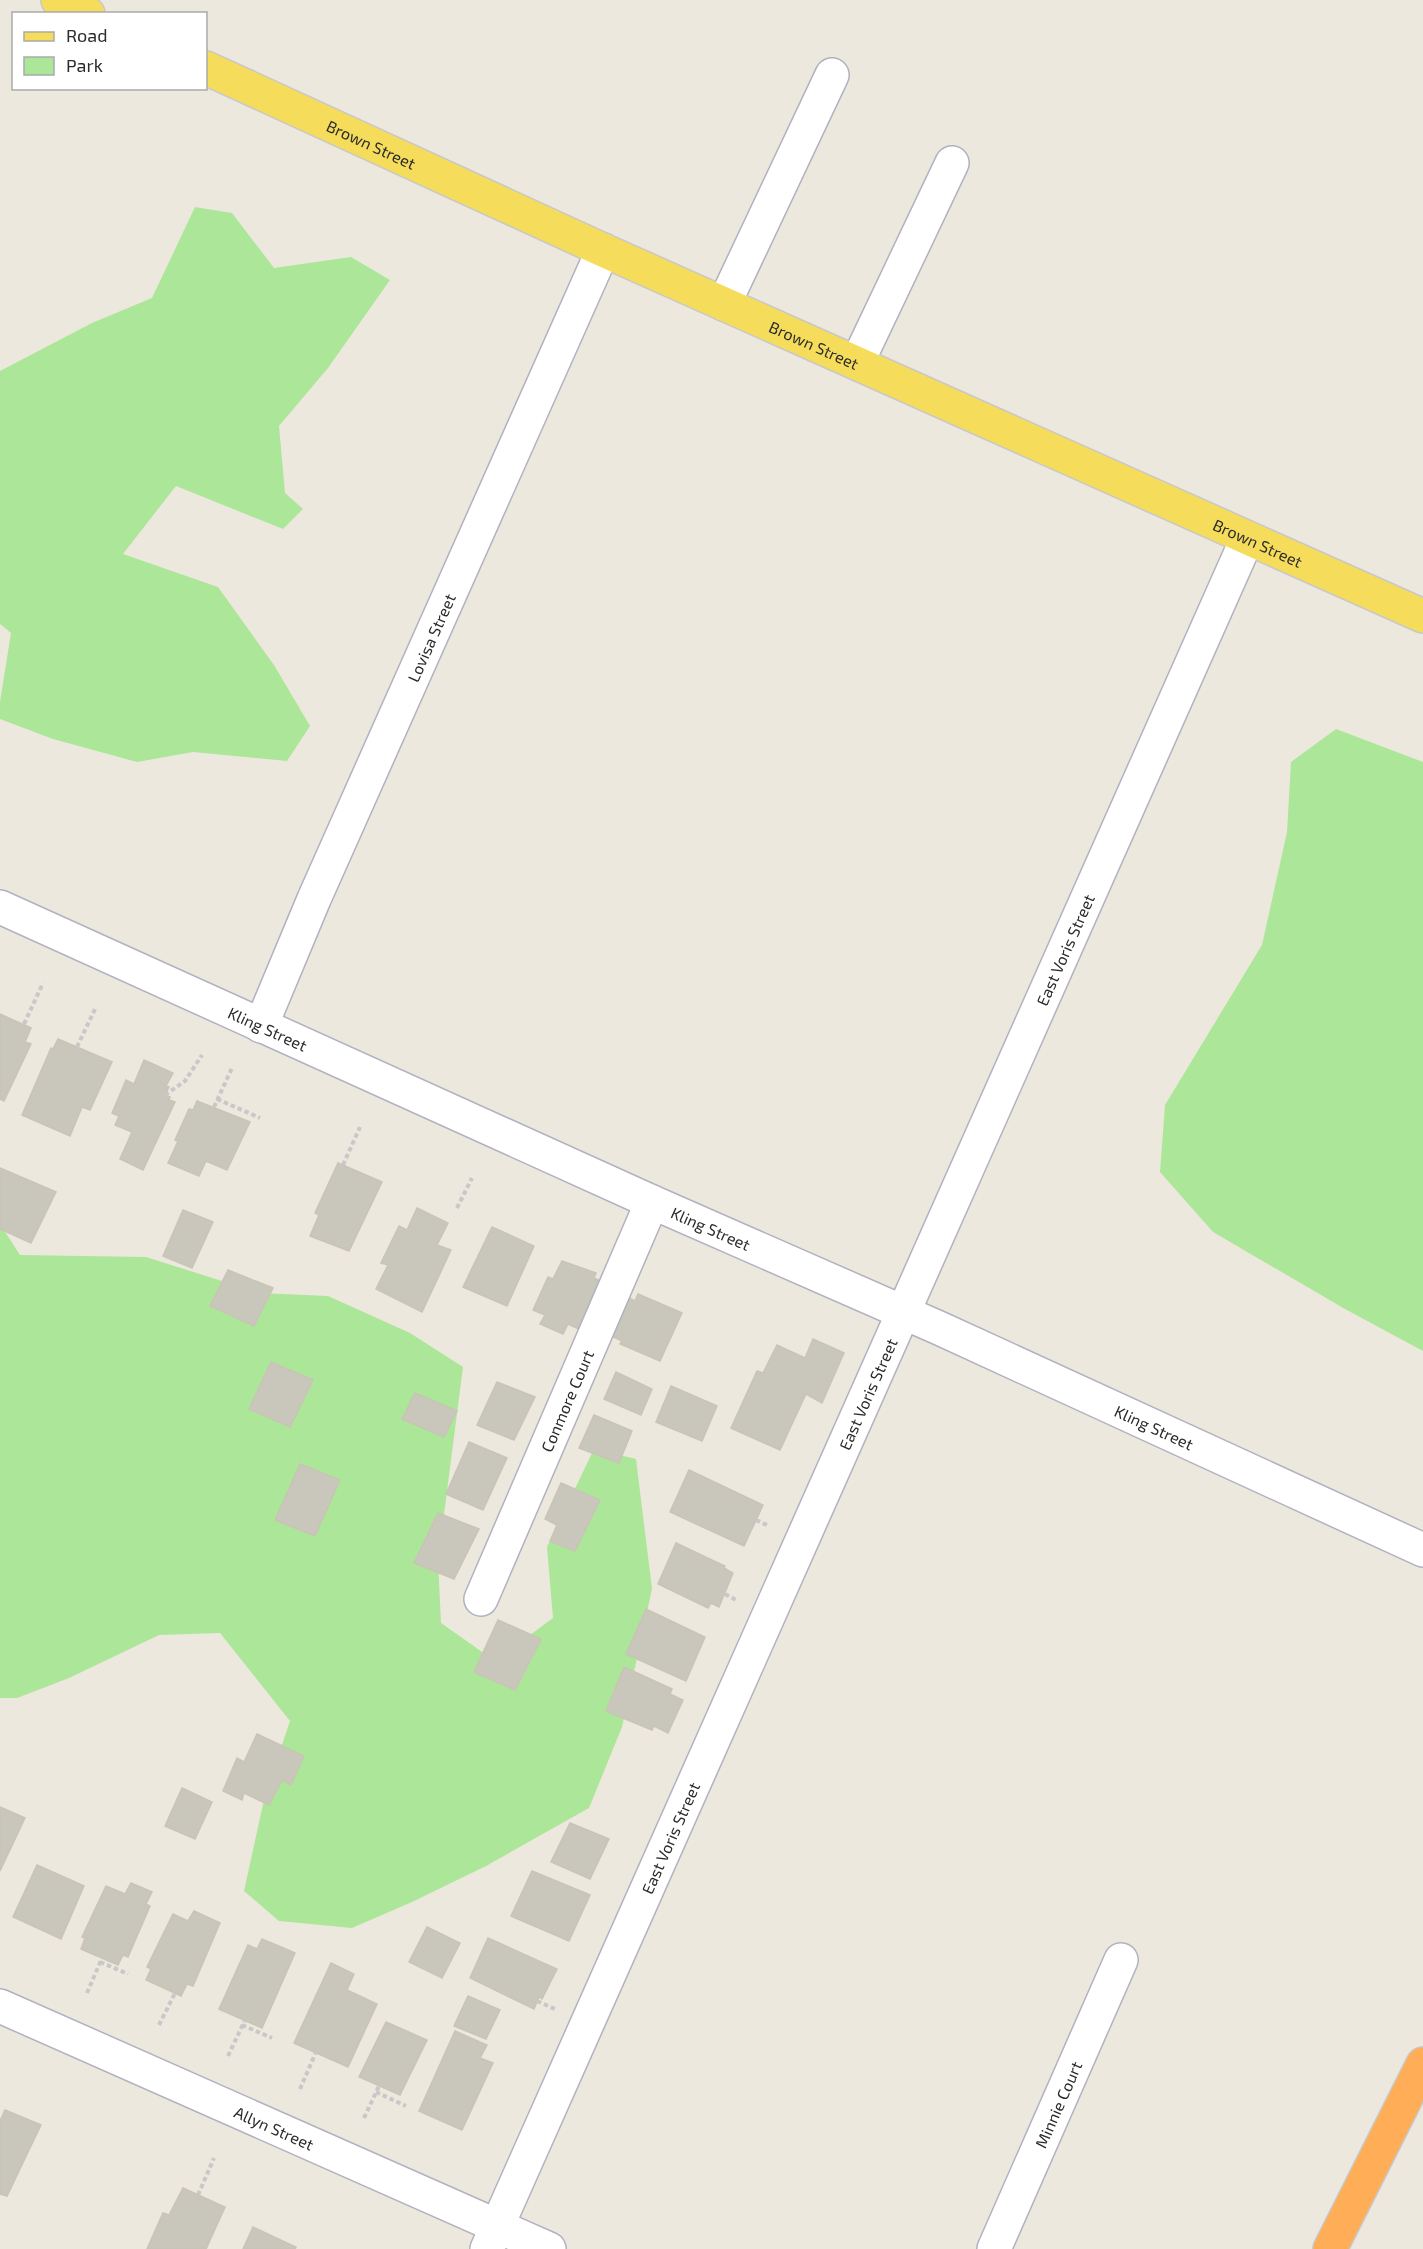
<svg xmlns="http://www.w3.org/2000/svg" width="1423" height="2249" font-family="'Exo 2',sans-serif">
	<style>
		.green { fill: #ace698 }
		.building { fill: #c9c6bc; stroke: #c9c4b6; stroke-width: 1.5 }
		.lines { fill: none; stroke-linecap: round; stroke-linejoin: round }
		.minor-casing { stroke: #b1b2bf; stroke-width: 36 }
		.major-casing { stroke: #c8c8c8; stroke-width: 36 }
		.highway-casing { stroke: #c8c8c8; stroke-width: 36 }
		.path { stroke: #c8c8c8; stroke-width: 4; stroke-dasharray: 4.5 3; stroke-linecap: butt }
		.minor { stroke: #fff; stroke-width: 33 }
		.major { stroke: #f5dd5b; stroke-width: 33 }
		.highway { stroke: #ffad57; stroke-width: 33 }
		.labels { text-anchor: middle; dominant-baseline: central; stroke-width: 5; stroke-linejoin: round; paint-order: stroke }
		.street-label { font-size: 16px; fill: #2b2b2b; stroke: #fff }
	</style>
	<rect width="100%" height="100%" fill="#ede8dd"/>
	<g class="green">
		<path d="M195 207 232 213 274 268 351 257 390 280 328 368 279 426 285 493 303 509 283 529 176 486 123 554 218 587 274 665 310 726 287 761 193 752 137 762 53 739 0 719V702L11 633 0 624V371L92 323 152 298Z"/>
		<path d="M1336 729 1423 762V1351L1345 1309 1213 1232 1160 1172 1165 1105 1262 945 1287 832 1291 762Z"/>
		<path d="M0 1224 20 1255 146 1257 260 1293 328 1296 410 1333 463 1367 438 1561 441 1623 495 1661 553 1618 547 1547 594 1449 636 1459 652 1589 622 1727 589 1808 486 1866 412 1902 352 1928 279 1921 244 1891 265 1795 290 1721 220 1633 159 1635 69 1678 17 1698H0Z"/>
	</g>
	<g class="building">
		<path d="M0 1014 31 1028 25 1042 31 1044 4 1101 0 1099Z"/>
		<path d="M58 1039 112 1062 90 1110 82 1107 70 1136 22 1115 51 1048 53 1049Z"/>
		<path d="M144 1060 173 1073 166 1086 169 1087 165 1095 170 1097 169 1100 175 1102 143 1170 120 1159 132 1132 115 1125 119 1116 112 1113 126 1080 134 1084Z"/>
		<path d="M197 1101 250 1122 227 1170 206 1161 199 1176 168 1163 178 1141 175 1140 189 1109 193 1110Z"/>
		<path d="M338 1163 382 1182 349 1251 310 1236 319 1215 315 1213Z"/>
		<path d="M0 1168 56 1192 31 1243 0 1229Z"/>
		<path d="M417 1208 448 1223 437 1245 451 1250 422 1312 376 1289 388 1265 381 1263 399 1226 407 1230Z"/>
		<path d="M183 1210 213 1222 192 1268 163 1256Z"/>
		<path d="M492 1227 534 1246 507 1306 463 1287Z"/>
		<path d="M562 1261 596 1273 594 1278 603 1282 581 1330 568 1324 563 1334 540 1324 545 1315 533 1310 548 1277 553 1279Z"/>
		<path d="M228 1270 273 1288 254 1326 210 1306Z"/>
		<path d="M638 1294 682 1313 660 1361 620 1344 622 1341 605 1333 623 1295 635 1301Z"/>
		<path d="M813 1339 844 1353 822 1403 806 1394 780 1450 731 1428 757 1371 763 1373 777 1345 805 1358Z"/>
		<path d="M271 1362 313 1380 290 1427 249 1409Z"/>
		<path d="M616 1372 652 1389 641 1415 604 1399Z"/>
		<path d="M497 1382 535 1397 514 1440 477 1425Z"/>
		<path d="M671 1386 717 1406 702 1441 656 1422Z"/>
		<path d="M415 1393 457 1411 444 1437 402 1419Z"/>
		<path d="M594 1415 632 1431 619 1463 579 1448Z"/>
		<path d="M469 1442 507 1458 483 1510 446 1494Z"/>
		<path d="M300 1464 340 1480 315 1536 275 1520Z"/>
		<path d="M689 1470 763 1505 744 1546 670 1512Z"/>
		<path d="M561 1483 600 1500 575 1551 550 1541 557 1525 545 1519Z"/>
		<path d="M438 1513 479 1529 454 1579 414 1563Z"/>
		<path d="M676 1543 725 1566 724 1568 733 1573 719 1607 711 1603 708 1608 658 1584Z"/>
		<path d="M646 1609 705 1637 686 1681 626 1654Z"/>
		<path d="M498 1620 541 1639 515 1690 474 1672Z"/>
		<path d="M624 1667 672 1689 670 1694 683 1700 668 1733 654 1726 652 1730 606 1711Z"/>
		<path d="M257 1734 304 1756 291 1785 282 1780 269 1805 244 1793 242 1800 223 1791 237 1758 244 1762Z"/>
		<path d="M182 1788 212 1802 195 1839 165 1826Z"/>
		<path d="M0 1807 25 1818 0 1871Z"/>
		<path d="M570 1823 609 1839 590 1879 551 1862Z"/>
		<path d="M37 1865 84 1886 61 1939 13 1917Z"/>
		<path d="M532 1871 590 1895 569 1941 511 1916Z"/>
		<path d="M131 1883 152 1892 146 1904 150 1906 128 1957 123 1955 118 1965 81 1949 85 1938 82 1937 106 1886 125 1894Z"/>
		<path d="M194 1911 220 1923 193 1986 187 1984 181 1996 146 1980 151 1969 147 1967 173 1914 188 1921Z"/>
		<path d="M427 1927 460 1943 442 1978 409 1962Z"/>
		<path d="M488 1938 557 1969 542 1999 539 1997 534 2009 470 1978Z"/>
		<path d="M262 1939 295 1953 262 2028 219 2009 248 1945 257 1949Z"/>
		<path d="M331 1963 354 1974 347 1990 377 2004 348 2067 294 2043Z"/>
		<path d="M468 1996 500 2010 486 2039 454 2026Z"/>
		<path d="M386 2022 427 2040 400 2095 359 2077Z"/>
		<path d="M455 2031 487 2045 480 2058 493 2063 462 2130 419 2111Z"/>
		<path d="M5 2110 41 2125 7 2196 0 2194V2121Z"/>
		<path d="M183 2188 225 2207 206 2249H147L163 2213 169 2215Z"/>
		<path d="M253 2227 296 2247 295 2249H243Z"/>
	</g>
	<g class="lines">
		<defs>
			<g id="minor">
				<path d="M724 304 832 75"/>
				<path d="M857 363 952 163"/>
				<path id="s1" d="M0 907 652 1202 939 1328 1423 1550"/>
				<path id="s2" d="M261 1026 314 899 603 250"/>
				<path id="s3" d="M481 1599 652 1202"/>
				<path id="s4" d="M0 2006 549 2249"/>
				<path id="s5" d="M487 2249 1247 539"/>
				<path id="s6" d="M994 2249 1121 1960"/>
			</g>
			<g id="major">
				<path d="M58 0 88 14"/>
				<path id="s7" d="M206 68 603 250 1423 616"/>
			</g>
			<path id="highway" d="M1330 2249 1423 2064"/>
		</defs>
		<use href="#minor" class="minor-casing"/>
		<use href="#major" class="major-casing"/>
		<use href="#highway" class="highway-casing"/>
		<g class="path">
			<path d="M24 1024 43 983"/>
			<path d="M77 1047 96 1007"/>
			<path d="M165 1095 185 1081 202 1055"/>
			<path d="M217 1099 260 1118"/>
			<path d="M214 1107 232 1068"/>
			<path d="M343 1165 360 1127"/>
			<path d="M457 1208 472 1178"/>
			<path d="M756 1520 769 1526"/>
			<path d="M725 1594 736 1600"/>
			<path d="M100 1962 128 1974"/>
			<path d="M87 1993 102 1958"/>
			<path d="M537 2001 555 2009"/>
			<path d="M159 2025 175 1993"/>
			<path d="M242 2025 272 2038"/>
			<path d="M228 2056 245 2020"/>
			<path d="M300 2089 316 2052"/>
			<path d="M376 2092 406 2106"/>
			<path d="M364 2118 379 2086"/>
			<path d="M198 2195 214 2158"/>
		</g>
		<use href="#minor" class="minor"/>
		<use href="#major" class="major"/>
		<use href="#highway" class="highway"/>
	</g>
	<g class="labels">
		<g class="street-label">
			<text stroke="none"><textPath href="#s7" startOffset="182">Brown Street</textPath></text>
			<text stroke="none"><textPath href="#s7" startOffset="668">Brown Street</textPath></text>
			<text stroke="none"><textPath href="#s7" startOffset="1154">Brown Street</textPath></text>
			<text stroke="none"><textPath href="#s2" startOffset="424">Lovisa Street</textPath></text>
			<text stroke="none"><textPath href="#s5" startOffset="1422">East Voris Street</textPath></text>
			<text stroke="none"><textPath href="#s1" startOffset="294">Kling Street</textPath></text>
			<text stroke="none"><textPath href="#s1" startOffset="780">Kling Street</textPath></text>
			<text stroke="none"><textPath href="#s5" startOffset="936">East Voris Street</textPath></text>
			<text stroke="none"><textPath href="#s3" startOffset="216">Conmore Court</textPath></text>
			<text stroke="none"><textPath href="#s1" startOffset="1266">Kling Street</textPath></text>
			<text stroke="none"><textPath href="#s5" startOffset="450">East Voris Street</textPath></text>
			<text stroke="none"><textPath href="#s6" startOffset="158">Minnie Court</textPath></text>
			<text stroke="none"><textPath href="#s4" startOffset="300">Allyn Street</textPath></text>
		</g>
	</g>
	<rect x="12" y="12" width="195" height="78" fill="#ffffff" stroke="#aaaaaa" stroke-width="1.5"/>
	<rect x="24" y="32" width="30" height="9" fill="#f5dd5b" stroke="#aaaaaa" stroke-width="1.5"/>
	<text x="66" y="42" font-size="18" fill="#2b2b2b">Road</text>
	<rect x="24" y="57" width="30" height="18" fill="#ace698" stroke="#aaaaaa" stroke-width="1.5"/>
	<text x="66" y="72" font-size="18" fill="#2b2b2b">Park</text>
</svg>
